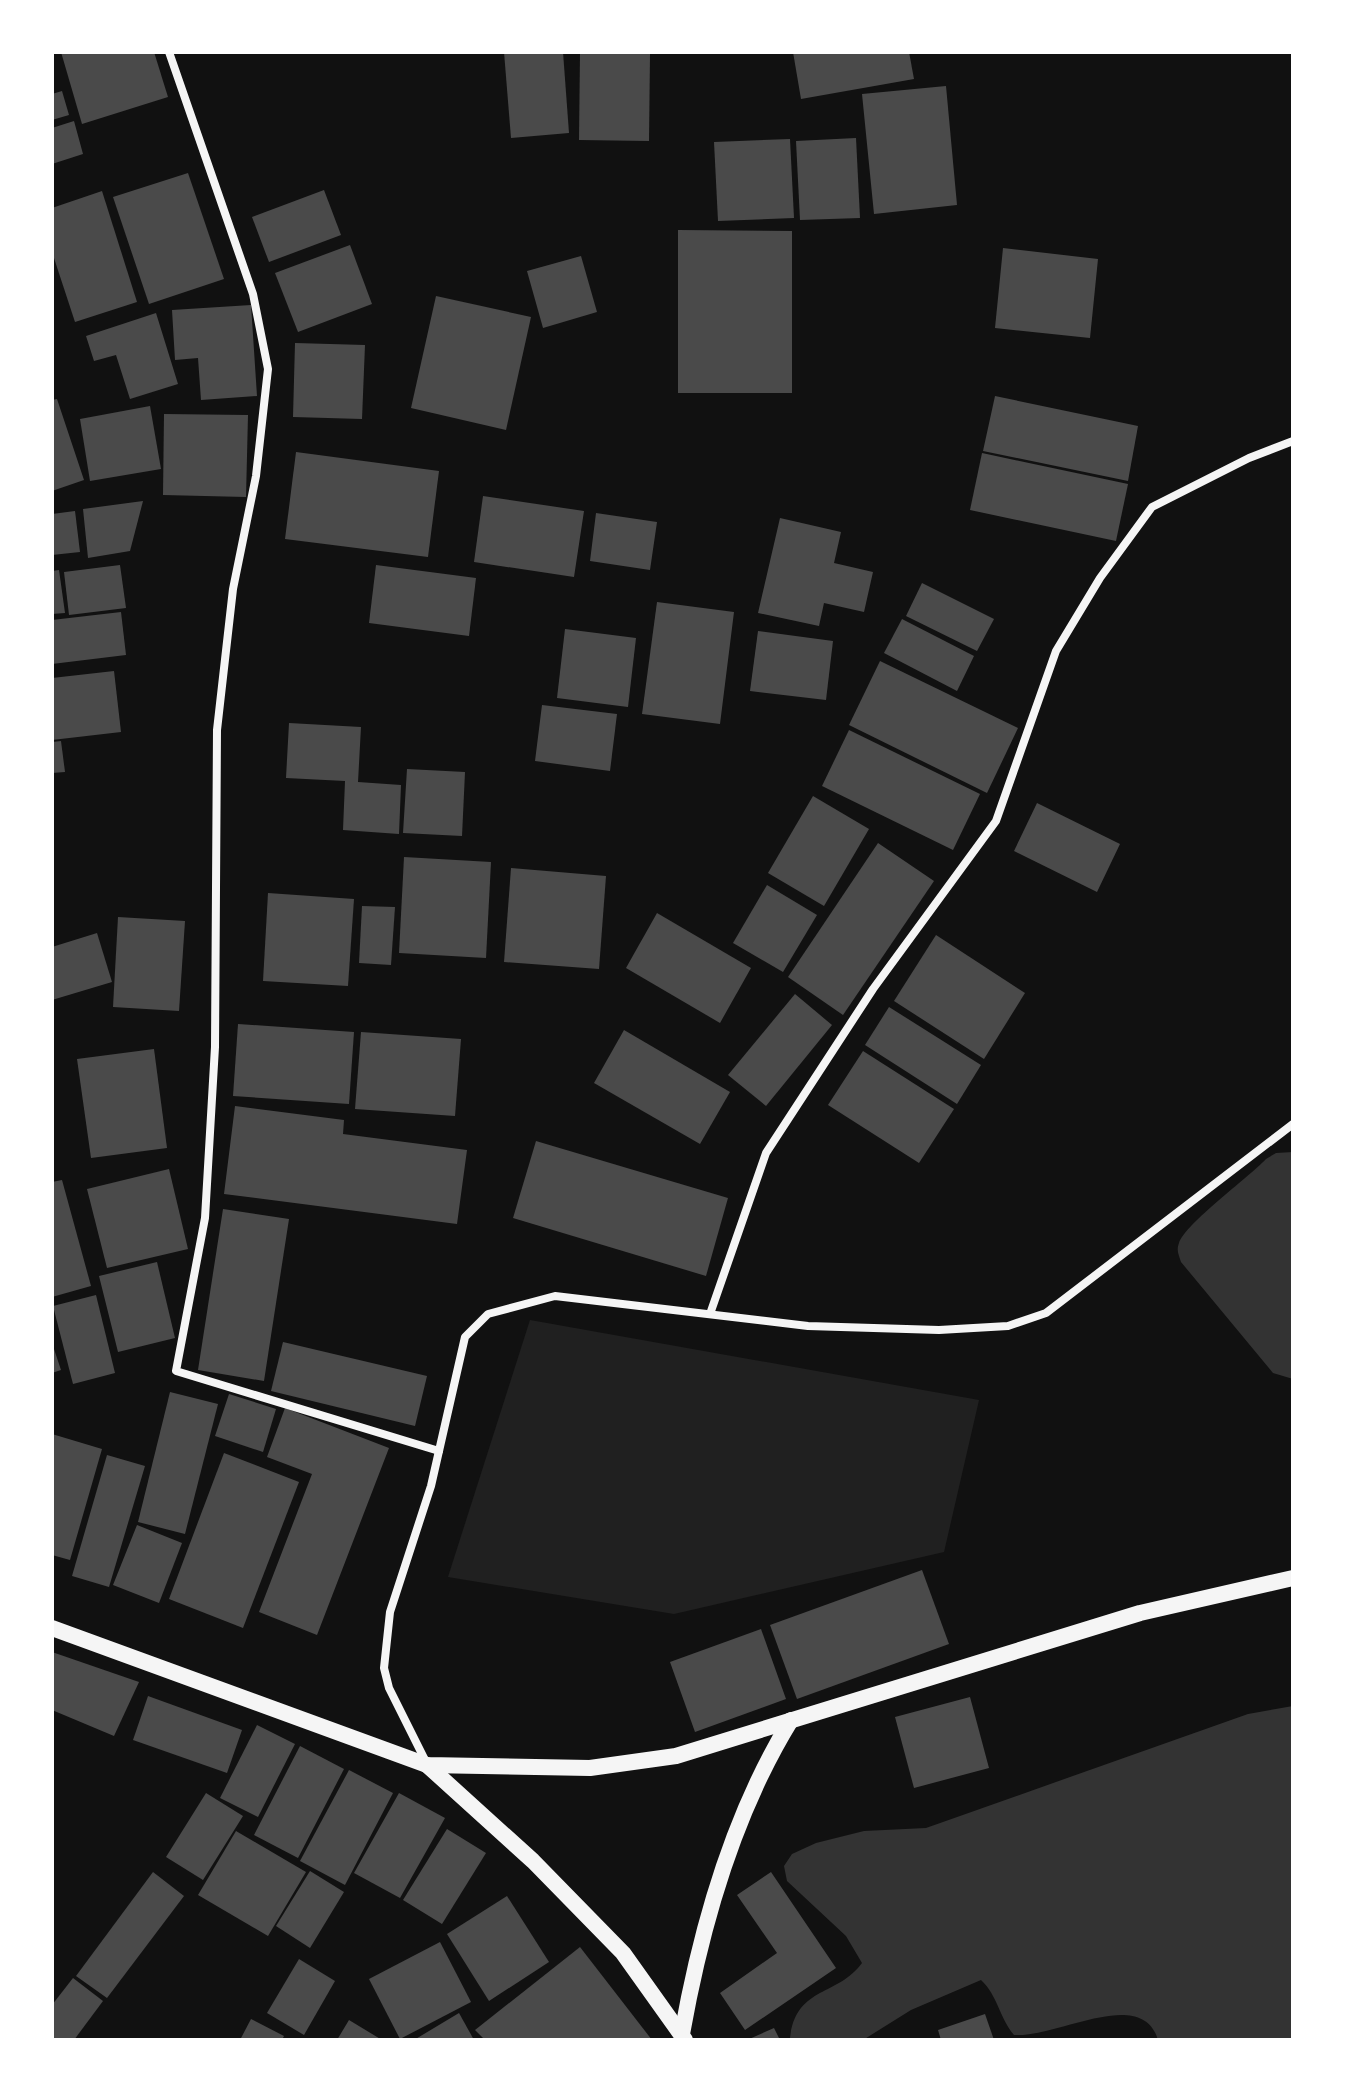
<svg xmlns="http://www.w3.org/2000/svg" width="1345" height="2092" font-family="Figtree,sans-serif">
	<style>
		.green { fill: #202020 }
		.water { fill: #333 }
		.building { fill: #4a4a4a }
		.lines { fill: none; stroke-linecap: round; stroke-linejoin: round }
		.minor { stroke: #f5f5f5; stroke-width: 8 }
		.secondary { stroke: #f5f5f5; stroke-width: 16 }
	</style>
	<rect width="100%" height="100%" fill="#111"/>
	<path class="green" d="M530 1320 979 1400 944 1552 674 1614 448 1577Z"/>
	<g class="water">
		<path d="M1293 1152V1379L1273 1373 1181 1262C1179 1255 1176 1251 1179 1243 1186 1223 1247 1179 1266 1159L1276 1153Z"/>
		<path d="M1293 1706V2040H1158C1142 1985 1057 2038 1014 2035 999 2017 998 1996 981 1980L911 2010 863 2040 790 2038C796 1986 837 1997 862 1963L846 1936 787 1881 784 1866 792 1854 816 1843 864 1831 926 1828 1248 1714Z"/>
	</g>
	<g class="building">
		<path d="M61 52H154L168 97 82 124Z"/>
		<path d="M504 52H563L569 133 511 138Z"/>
		<path d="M793 52H909L914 79 801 99Z"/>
		<path d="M580 53 650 54 649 141 579 140Z"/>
		<path d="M946 86 957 205 874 214 862 94Z"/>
		<path d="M62 91 69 115 52 120V94Z"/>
		<path d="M74 121 83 154 52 164V128Z"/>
		<path d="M856 138 860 218 800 220 796 141Z"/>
		<path d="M790 139 794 218 718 221 714 142Z"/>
		<path d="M188 173 224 279 149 304 113 197Z"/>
		<path d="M324 190 341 235 269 262 252 217Z"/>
		<path d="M102 191 137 302 75 322 52 252V208Z"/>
		<path d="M678 230 792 231V393H678Z"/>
		<path d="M350 245 372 304 298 332 275 273Z"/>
		<path d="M1003 248 1098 259 1090 338 995 328Z"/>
		<path d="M581 256 597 312 543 328 527 271Z"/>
		<path d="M436 296 531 317 506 430 411 408Z"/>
		<path d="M251 305 257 396 201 400 198 358 175 360 172 310Z"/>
		<path d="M156 313 178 384 130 399 116 355 94 361 86 336Z"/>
		<path d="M295 343 365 345 362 419 293 417Z"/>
		<path d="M995 396 1138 426 1128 481 983 451Z"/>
		<path d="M57 399 84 480 52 491V400Z"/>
		<path d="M150 406 161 469 90 481 80 419Z"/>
		<path d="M164 414 248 415 246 497 163 495Z"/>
		<path d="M296 452 439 471 428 557 285 539Z"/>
		<path d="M982 453 1128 484 1116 541 970 510Z"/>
		<path d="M483 496 584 511 574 577 474 562Z"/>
		<path d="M143 501 130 551 88 558 83 509Z"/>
		<path d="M75 511 80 552 52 555V514Z"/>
		<path d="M596 513 657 522 650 570 590 561Z"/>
		<path d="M780 518 841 532 834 563 873 572 864 612 824 603 819 626 758 613Z"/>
		<path d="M120 565 126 608 69 615 64 572Z"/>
		<path d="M376 565 476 578 469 636 369 623Z"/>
		<path d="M59 570 65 613 52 614V571Z"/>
		<path d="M922 583 994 619 977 651 906 616Z"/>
		<path d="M657 602 734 612 720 724 642 714Z"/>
		<path d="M121 612 126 655 52 664V620Z"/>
		<path d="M902 619 974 656 957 691 884 653Z"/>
		<path d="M565 629 636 638 628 707 557 698Z"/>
		<path d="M758 631 833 641 826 700 750 691Z"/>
		<path d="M880 661 1018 728 987 793 849 725Z"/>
		<path d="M114 671 121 732 52 740V678Z"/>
		<path d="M542 705 617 714 610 771 535 761Z"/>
		<path d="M289 723 361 727 358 782 401 785 399 834 343 830 345 781 286 778Z"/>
		<path d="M849 730 980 794 953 850 822 786Z"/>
		<path d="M61 741 65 772 52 773V742Z"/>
		<path d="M407 769 465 772 462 836 403 833Z"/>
		<path d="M813 796 869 829 824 906 768 873Z"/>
		<path d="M1037 803 1120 844 1097 892 1014 851Z"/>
		<path d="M878 843 934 881 843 1015 788 977Z"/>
		<path d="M404 857 491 862 486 958 399 953Z"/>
		<path d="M511 868 606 876 599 969 504 962Z"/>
		<path d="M767 885 817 915 783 972 733 943Z"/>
		<path d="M268 893 354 899 348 986 263 981Z"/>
		<path d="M362 906 395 907 391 965 359 963Z"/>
		<path d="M657 913 751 968 720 1023 626 968Z"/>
		<path d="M118 917 185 921 179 1011 113 1007Z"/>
		<path d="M97 933 112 982 52 1000V947Z"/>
		<path d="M936 935 1025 993 984 1059 894 1001Z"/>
		<path d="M795 994 832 1025 766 1106 728 1075Z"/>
		<path d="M889 1007 981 1065 957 1104 865 1045Z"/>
		<path d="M238 1024 354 1032 349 1104 233 1096Z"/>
		<path d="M624 1030 730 1092 700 1144 594 1083Z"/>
		<path d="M361 1032 461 1039 455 1116 355 1109Z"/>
		<path d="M154 1049 167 1148 91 1158 77 1059Z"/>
		<path d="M863 1051 954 1109 919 1163 828 1105Z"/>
		<path d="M235 1106 344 1120 343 1134 467 1150 457 1224 224 1194Z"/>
		<path d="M536 1141 728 1198 706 1276 513 1218Z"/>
		<path d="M169 1169 188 1249 107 1268 87 1189Z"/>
		<path d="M62 1180 91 1286 52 1297V1182Z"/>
		<path d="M223 1209 289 1219 264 1381 198 1370Z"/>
		<path d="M157 1262 175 1338 118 1352 99 1276Z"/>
		<path d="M96 1295 115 1373 73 1384 53 1306Z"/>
		<path d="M283 1342 427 1376 415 1426 271 1391Z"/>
		<path d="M52 1343 61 1370 52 1373Z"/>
		<path d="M170 1392 218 1404 185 1534 138 1522Z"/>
		<path d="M229 1394 276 1409 263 1452 215 1436Z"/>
		<path d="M285 1408 389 1448 317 1635 259 1612 312 1474 267 1457Z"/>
		<path d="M52 1434 102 1449 70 1560 52 1555Z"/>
		<path d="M224 1453 299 1482 243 1628 169 1599Z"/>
		<path d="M107 1455 145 1466 109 1587 72 1576Z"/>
		<path d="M137 1525 182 1543 159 1603 113 1585Z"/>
		<path d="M922 1570 949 1644 797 1699 770 1625Z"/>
		<path d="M761 1629 786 1699 695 1732 670 1662Z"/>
		<path d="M52 1652 139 1682 114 1736 52 1710Z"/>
		<path d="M148 1696 242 1730 227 1773 133 1740Z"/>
		<path d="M970 1697 989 1768 914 1788 895 1717Z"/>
		<path d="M257 1725 295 1744 258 1817 220 1798Z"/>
		<path d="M300 1746 344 1769 298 1858 254 1835Z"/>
		<path d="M349 1770 393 1793 345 1885 300 1861Z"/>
		<path d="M206 1793 243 1816 203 1880 166 1857Z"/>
		<path d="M399 1793 445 1818 400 1898 354 1873Z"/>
		<path d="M447 1829 486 1853 442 1924 403 1900Z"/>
		<path d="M236 1831 306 1872 268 1936 198 1895Z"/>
		<path d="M310 1871 344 1892 310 1948 276 1926Z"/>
		<path d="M153 1872 184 1896 107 1998 76 1976Z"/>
		<path d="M771 1872 836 1968 745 2030 720 1993 777 1953 737 1895Z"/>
		<path d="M507 1896 549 1962 489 2001 447 1934Z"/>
		<path d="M440 1942 471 2002 400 2039 369 1979Z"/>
		<path d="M580 1947 652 2040H485L475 2030Z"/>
		<path d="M299 1959 335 1981 304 2035 267 2013Z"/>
		<path d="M73 1978 103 2001 74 2040H52V2005Z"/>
		<path d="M459 2013 474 2040H414Z"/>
		<path d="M985 2014 994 2040H941L938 2030Z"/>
		<path d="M251 2019 284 2036 282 2040H240Z"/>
		<path d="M349 2020 382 2040H337Z"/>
		<path d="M774 2028 780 2040H747Z"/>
	</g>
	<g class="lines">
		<g class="minor">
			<path d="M169 52 253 294 268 369 256 476 233 589 217 730 215 1047 205 1218 176 1371 439 1451"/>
			<path d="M710 1314 766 1153 873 989 996 821 1056 651 1100 578 1152 507 1249 458 1293 441"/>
			<path d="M427 1764 389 1688 384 1668 390 1612 431 1486 465 1337 488 1314 555 1296 808 1326 939 1330 1008 1326 1046 1313 1293 1124"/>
		</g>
		<g class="secondary">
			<path d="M52 1628 427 1765 590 1768 676 1756 1140 1613 1293 1578"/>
			<path d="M427 1765 533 1861 623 1953 685 2040"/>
			<path d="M682 2034C701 1927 733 1814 791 1720"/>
		</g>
	</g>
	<rect width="1345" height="2092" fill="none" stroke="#ffffff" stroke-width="108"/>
</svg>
